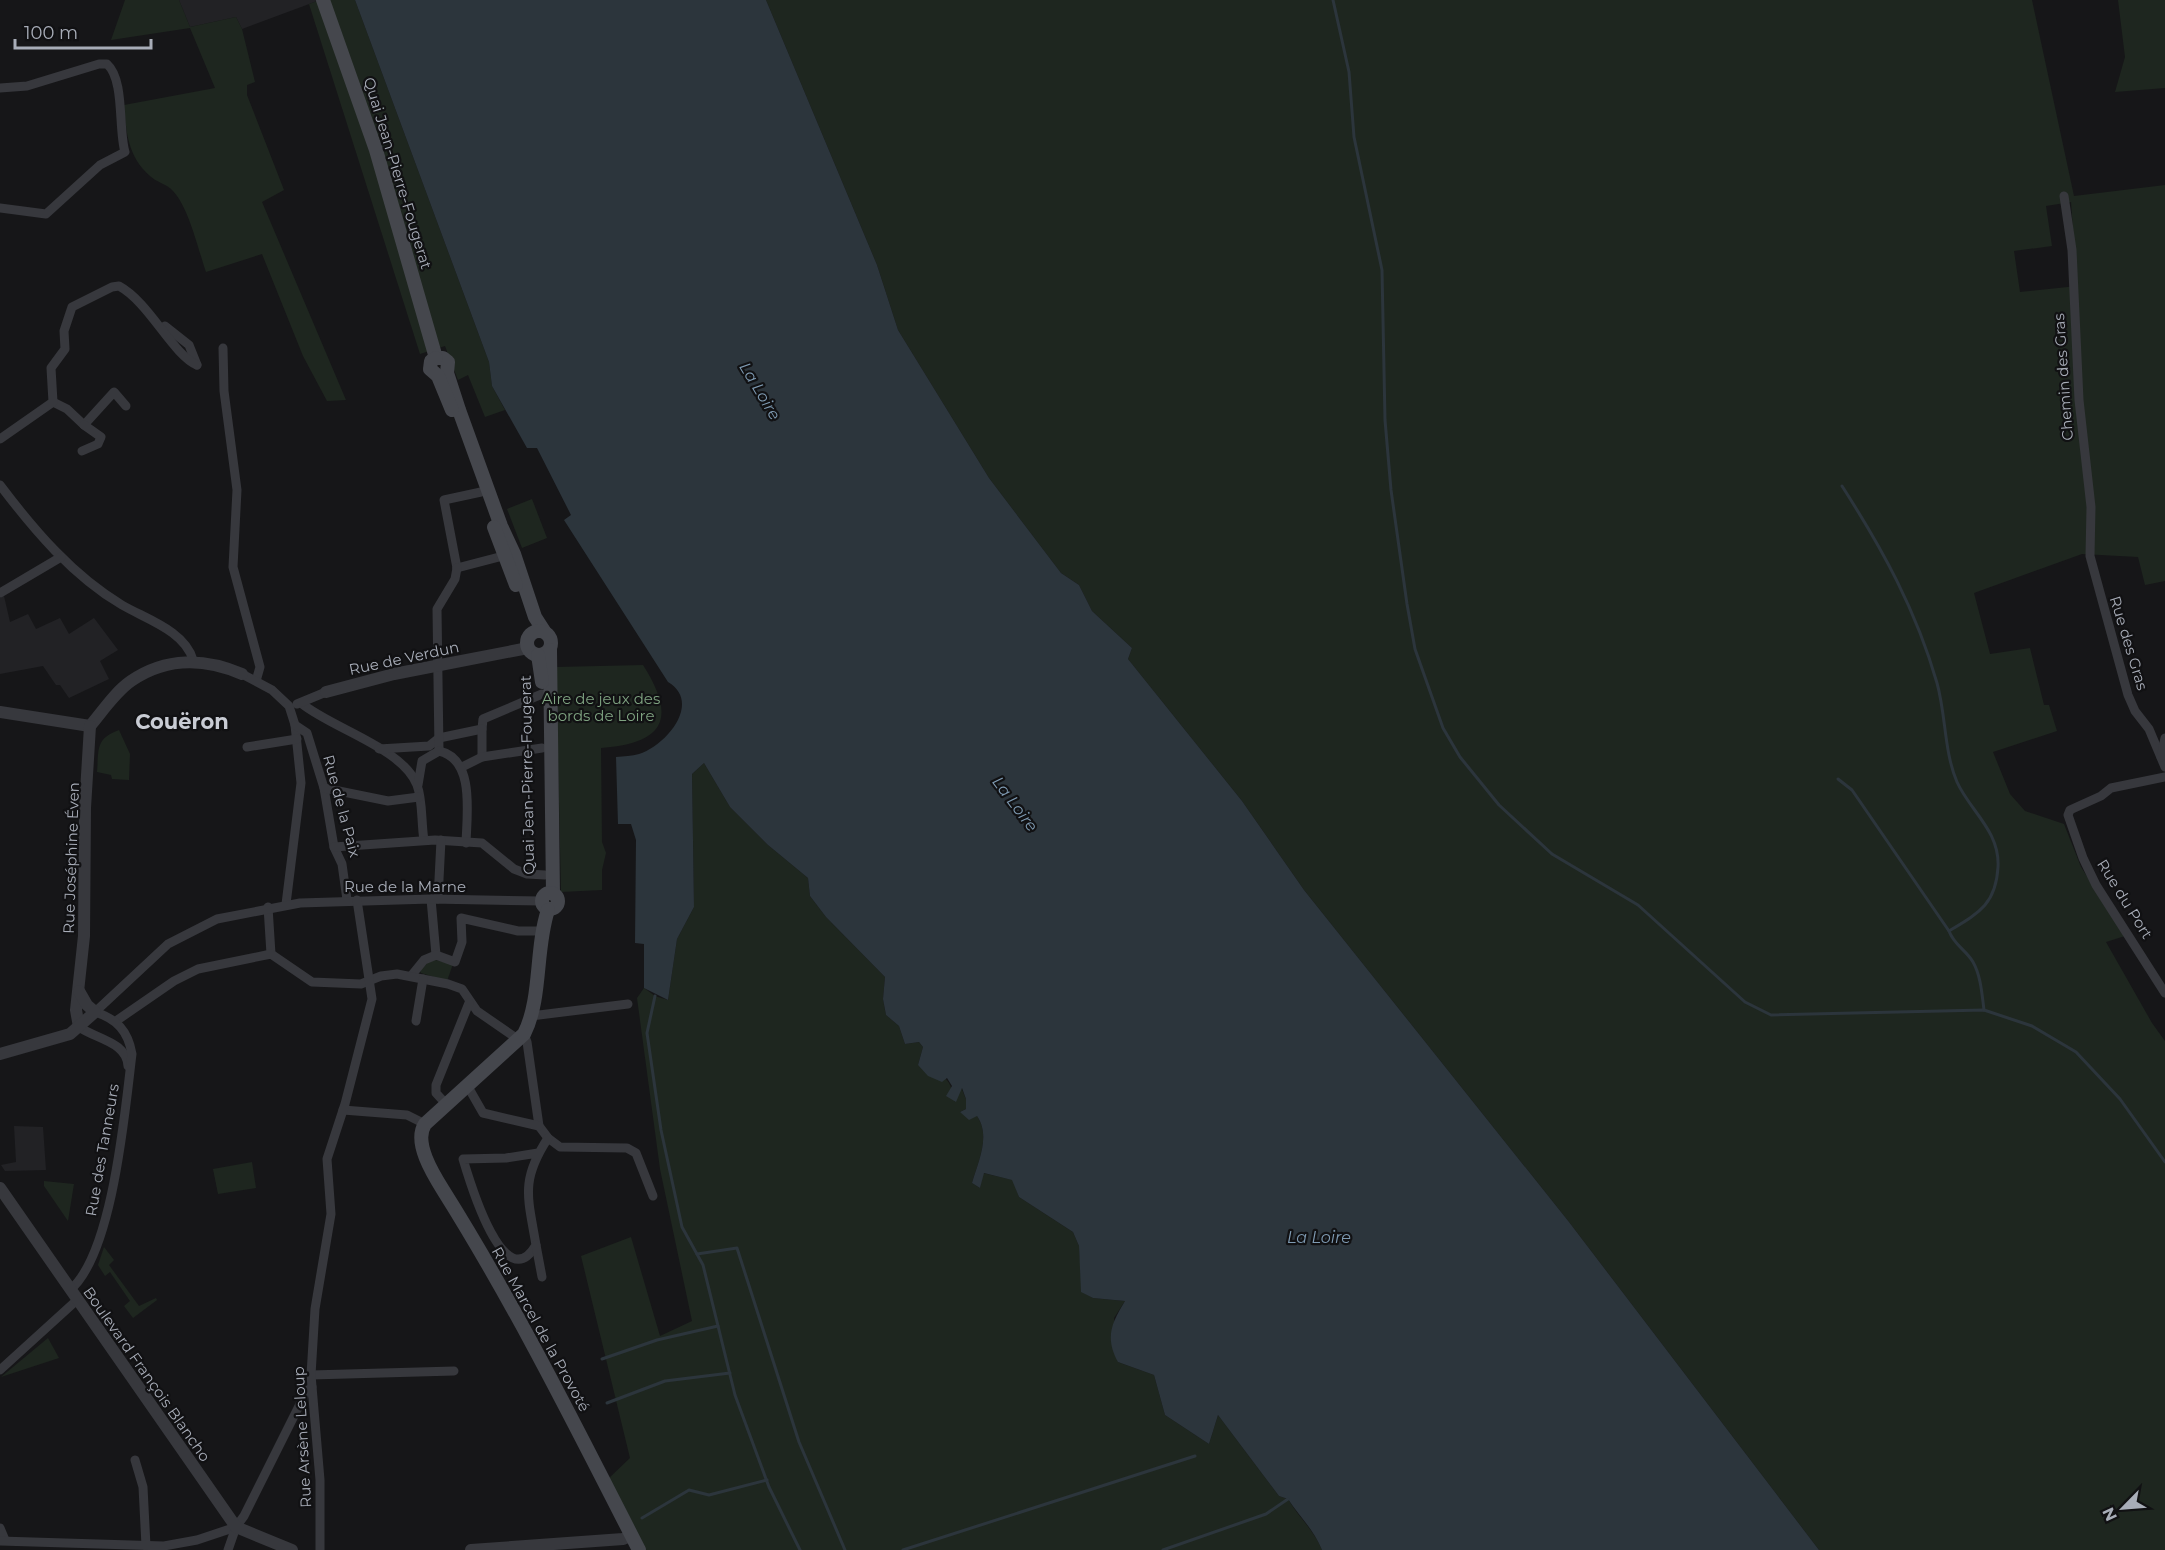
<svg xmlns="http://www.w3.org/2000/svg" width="2165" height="1550" font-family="Montserrat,sans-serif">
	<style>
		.built { fill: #222225 }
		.green { fill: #1e261f; fill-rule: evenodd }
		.water { fill: #2c353c }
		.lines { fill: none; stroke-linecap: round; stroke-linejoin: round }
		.stream { stroke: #2c353c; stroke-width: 3 }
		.minor { stroke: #37383d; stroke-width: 9 }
		.tertiary { stroke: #37383d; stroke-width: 12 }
		.secondary { stroke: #45474d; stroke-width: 14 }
		.labels { text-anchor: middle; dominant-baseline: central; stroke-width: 4.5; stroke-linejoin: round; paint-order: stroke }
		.street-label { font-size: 15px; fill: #a8adb8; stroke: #111113 }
		.park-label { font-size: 15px; fill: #7fa381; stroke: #111113 }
		.water-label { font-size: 16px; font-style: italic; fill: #7f9bb3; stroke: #111113 }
		.district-label { font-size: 21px; font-weight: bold; fill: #c9ccd4; stroke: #111113 }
	</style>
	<rect width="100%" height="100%" fill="#161618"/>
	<g class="built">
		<path d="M179 0H320L242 29 236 17 190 27Z"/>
		<path d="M4 596 10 622 28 614 36 629 60 618 69 634 94 618 118 650 100 661 109 679 69 698 60 685H56L43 666 0 674V598Z"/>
		<path d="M14 1126 43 1127 46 1170 5 1171 1 1165 16 1162Z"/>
	</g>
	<g class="green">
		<path d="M125 0H179L190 27 236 17 242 29 255 82 247 85V95L284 190 262 202 346 400 327 401 303 356 262 254 206 272C198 249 189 208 173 191 167 184 156 182 150 176 128 157 126 132 124 105L215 88 190 28 111 40Z"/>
		<path d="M320 0H355L489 362 492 386 505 410 485 417 468 375 458 380 445 346 420 354 309 4Z"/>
		<path d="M766 0H2032L2074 196 2165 185V581L2145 585 2138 557 2082 554 1974 593 1990 654 2030 648 2044 705H2049L2057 731 1993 752 2010 794 2025 811 2064 824 2081 867 2125 936 2106 942 2152 1023 2165 1041V1550H1819L1569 1222 1304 890 1242 801 1128 659 1132 648 1092 611 1079 585 1061 573 989 478 898 330 877 265ZM2071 202 2077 286 2020 292 2014 251 2052 246 2046 206Z"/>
		<path d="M2118 0H2165V88L2115 92 2125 57Z"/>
		<path d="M532 499 547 538 522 548 507 509Z"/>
		<path d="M643 665C678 720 663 743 601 748L602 842 606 853 602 870V890L561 892 556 667Z"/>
		<path d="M119 730 130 754 129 780 112 779 111 775 97 772C99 749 95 739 119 730Z"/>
		<path d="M704 763 730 807 768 845 808 878 810 896 826 917 885 977 883 999 886 1015 899 1026 905 1044 919 1042 923 1047 918 1065C942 1075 950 1074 955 1102L961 1087 966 1099V1109L960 1112 977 1116C991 1136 978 1162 972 1183L980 1188 983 1173 1013 1180 1019 1197 1073 1232 1079 1246 1082 1292 1093 1298 1125 1301 1114 1318 1118 1362 1154 1375 1165 1415 1209 1444 1218 1415 1279 1496 1288 1499C1299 1518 1314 1530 1322 1550H644L608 1479 630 1458 581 1256 631 1237 660 1336 692 1321 660 1169 637 998 644 988 655 996 668 1000 677 939 694 907 692 774Z"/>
		<path d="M431 959 453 964 447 981 421 973 420 971Z"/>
		<path d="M252 1162 256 1188 218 1194 213 1169Z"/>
		<path d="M44 1181 74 1184 68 1221 44 1186Z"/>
		<path d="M104 1247 114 1260 109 1265 139 1306 156 1298 157 1300 133 1318 124 1306 130 1301 110 1272 105 1276 98 1265Z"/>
		<path d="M48 1338 59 1358 1 1377Z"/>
	</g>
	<path class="water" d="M355 0H766L877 265 898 330 989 478 1061 573 1079 585 1092 611 1132 648 1128 659 1242 801 1304 890 1569 1222 1819 1550H1322C1314 1530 1300 1517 1288 1499L1279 1496 1218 1415 1209 1444 1165 1415 1154 1375 1118 1362C1105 1338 1111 1324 1125 1301L1093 1298 1081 1292 1079 1246 1073 1232 1019 1197 1012 1180 984 1173 980 1188 972 1183C978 1162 991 1136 977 1116L969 1120 960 1112 966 1109V1099L962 1088 956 1102 946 1096 952 1086 947 1078 942 1082 928 1076 918 1065 923 1047 919 1042 905 1044 899 1026 886 1015 883 999 885 977 826 917 810 896 808 878 768 845 730 807 704 763 692 774 694 907 677 939 668 1000 644 988V944L635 943 636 840 631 824H618L616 757C624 756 632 756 639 754 667 745 702 702 668 682L564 520 571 515 537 448H527L492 386 489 362Z"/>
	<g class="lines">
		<g class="stream">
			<path d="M1333 0 1349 72 1354 137 1382 270 1385 420 1391 490 1407 604 1415 649 1443 728 1460 757 1499 805 1552 854 1638 905 1745 1002 1771 1015 1984 1010 2032 1026 2076 1052 2120 1099 2165 1162"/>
			<path d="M1842 486C1883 550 1916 610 1937 683 1946 715 1944 752 1957 782 1970 811 2000 831 1998 867 1996 904 1979 913 1949 931 1954 945 1966 950 1973 962 1981 976 1982 995 1984 1010"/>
			<path d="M1838 779 1852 790 1949 931"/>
			<path d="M655 996 647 1033 661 1130 682 1227 703 1265 735 1395 769 1487 800 1550"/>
			<path d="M697 1254 737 1248 799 1442 845 1550"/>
			<path d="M602 1359 657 1340 718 1326"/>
			<path d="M607 1403 665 1381 730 1373"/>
			<path d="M642 1518 689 1490 709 1495 767 1480"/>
			<path d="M903 1550 1195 1456"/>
			<path d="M1163 1550 1266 1514 1288 1499"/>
		</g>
		<g class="minor">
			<path d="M0 88 27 86 99 64H107C125 80 118 129 125 152L100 165 46 214 0 208"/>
			<path d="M2064 196 2072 250 2079 400 2091 507 2090 556 2128 695 2135 711 2149 729 2165 767"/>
			<path d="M165 326 189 345 197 365"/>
			<path d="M223 348 224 391 237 490 233 567 260 667 256 681"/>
			<path d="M53 402 67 409 84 425 114 392 126 406"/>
			<path d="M0 439 53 402 51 368 65 349 64 331 72 307 112 287 119 286C149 302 173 355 197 365"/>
			<path d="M82 451 98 444 101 437 84 425"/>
			<path d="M0 485C34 530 73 576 122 605 146 619 185 631 193 660"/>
			<path d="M457 568 444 500 481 492"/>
			<path d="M457 568 503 556"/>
			<path d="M0 593 61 557"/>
			<path d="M242 674 272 690 289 706 295 725 301 783 286 904"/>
			<path d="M301 703C331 728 403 748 417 785 423 801 421 823 424 840"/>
			<path d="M297 704 326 692"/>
			<path d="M295 725 307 733 324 788 334 847 342 864 347 900"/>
			<path d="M247 747 297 739"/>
			<path d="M379 749 429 746 439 738 482 729 483 719 542 694"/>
			<path d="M439 751 437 609 455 579 457 568"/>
			<path d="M482 757V729"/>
			<path d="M2161 757 2165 738"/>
			<path d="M462 767 482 757 542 748"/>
			<path d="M2165 777 2111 788 2101 796 2070 810 2068 815 2083 858 2096 885 2165 993"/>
			<path d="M418 785 422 761 439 751C475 759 467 813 466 843"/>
			<path d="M324 788 388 801 419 797"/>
			<path d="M334 847 435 840 482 843 514 869 527 874 545 875"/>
			<path d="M431 899 436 955"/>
			<path d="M438 899 441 840"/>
			<path d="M268 907 271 954"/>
			<path d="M411 976 424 960 436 955 455 962 462 942 461 918 518 931H541"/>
			<path d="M531 1016 628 1004"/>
			<path d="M116 1021 174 981 198 969 271 954 312 982 361 984 381 976 397 974 448 984 462 989 477 1011 519 1040"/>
			<path d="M416 1021 423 979"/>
			<path d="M79 1027C96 1039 127 1042 128 1066"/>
			<path d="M524 1034 527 1042 539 1126 548 1138 560 1147 627 1148 636 1153 653 1196"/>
			<path d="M467 1085 483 1113 539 1126"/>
			<path d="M446 1104 436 1093V1085L469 1003"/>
			<path d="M343 1110 407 1115 425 1124"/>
			<path d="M538 1153 506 1158 463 1159C469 1179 504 1300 536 1245 528 1197 520 1181 548 1138"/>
			<path d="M536 1245 542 1277"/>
			<path d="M70 1290C113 1254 125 1110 132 1054 128 1031 117 1019 95 1012L168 944 217 919 300 903 431 899 542 901"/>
			<path d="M0 1370 77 1300"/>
			<path d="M311 1375 454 1371"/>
			<path d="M135 1460 143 1487 146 1546"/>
			<path d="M0 1528 5 1540"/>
			<path d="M0 1541 164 1546 197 1540 236 1527"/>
			<path d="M228 1550 236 1527 244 1516 306 1392 312 1387"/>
			<path d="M320 1550V1480L311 1375 315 1309 331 1214 327 1159 345 1104 372 999 357 900"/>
		</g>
		<g class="tertiary">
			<path d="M326 692 394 674 528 648"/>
			<path d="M0 712 90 726"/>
			<path d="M90 726C102 712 115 692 131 681 166 657 205 658 242 674"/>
			<path d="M79 1027 76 1010 84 936 85 808 90 726"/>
			<path d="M0 1054 70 1034 95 1012 87 1005 79 991"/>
			<path d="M0 1188 236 1527 292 1550"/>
			<path d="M471 1550 623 1539 632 1535"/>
		</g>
		<g class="secondary">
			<path d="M323 0 376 150 436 358"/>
			<path d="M436 358H443L448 362 447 373 459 410 501 526 514 554 535 617 544 631"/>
			<path d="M436 358 431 361 430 369 438 376 452 410"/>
			<path d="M494 527 516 585"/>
			<circle cx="539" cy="643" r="12"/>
			<path d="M550 650 553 894"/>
			<path d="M538 655 542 682"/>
			<circle cx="550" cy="901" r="8"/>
			<path d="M548 910C535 949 542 999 524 1034L425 1124C413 1142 433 1174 443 1190 516 1306 577 1429 639 1550"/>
		</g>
	</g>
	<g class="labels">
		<g class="street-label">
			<text transform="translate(398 173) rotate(73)">Quai Jean-Pierre-Fougerat</text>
			<text transform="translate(2063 377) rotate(-94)">Chemin des Gras</text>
			<text transform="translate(2129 643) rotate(73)">Rue des Gras</text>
			<text transform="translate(404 658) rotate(-12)">Rue de Verdun</text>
			<text transform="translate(527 775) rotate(-91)">Quai Jean-Pierre-Fougerat</text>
			<text transform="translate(342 806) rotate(75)">Rue de la Paix</text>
			<text transform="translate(71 858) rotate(-88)">Rue Joséphine Éven</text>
			<text x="405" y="886">Rue de la Marne</text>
			<text transform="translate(2125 899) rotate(58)">Rue du Port</text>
			<text transform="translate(102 1150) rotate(-80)">Rue des Tanneurs</text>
			<text transform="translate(541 1329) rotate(61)">Rue Marcel de la Provoté</text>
			<text transform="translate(147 1374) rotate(55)">Boulevard François Blancho</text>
			<text transform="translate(302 1437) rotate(-93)">Rue Arsène Leloup</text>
		</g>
		<g class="park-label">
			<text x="601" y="698">Aire de jeux des<tspan x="601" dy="17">bords de Loire</tspan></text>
		</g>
		<g class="water-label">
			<text transform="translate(760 391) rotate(59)">La Loire</text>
			<text transform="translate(1015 804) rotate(53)">La Loire</text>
			<text x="1319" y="1237">La Loire</text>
		</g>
		<g class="district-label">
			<text x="182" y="721">Couëron</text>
		</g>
	</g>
	<g transform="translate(2123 1508) rotate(245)" stroke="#111113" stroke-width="4.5" paint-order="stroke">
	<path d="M0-4.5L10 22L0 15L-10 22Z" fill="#a8adb8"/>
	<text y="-9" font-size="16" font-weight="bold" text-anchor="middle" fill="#a8adb8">N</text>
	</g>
	<path d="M15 39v9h136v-9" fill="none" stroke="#a8adb8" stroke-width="3"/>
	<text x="24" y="39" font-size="18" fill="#a8adb8" stroke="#111113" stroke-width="4.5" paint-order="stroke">100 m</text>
</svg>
